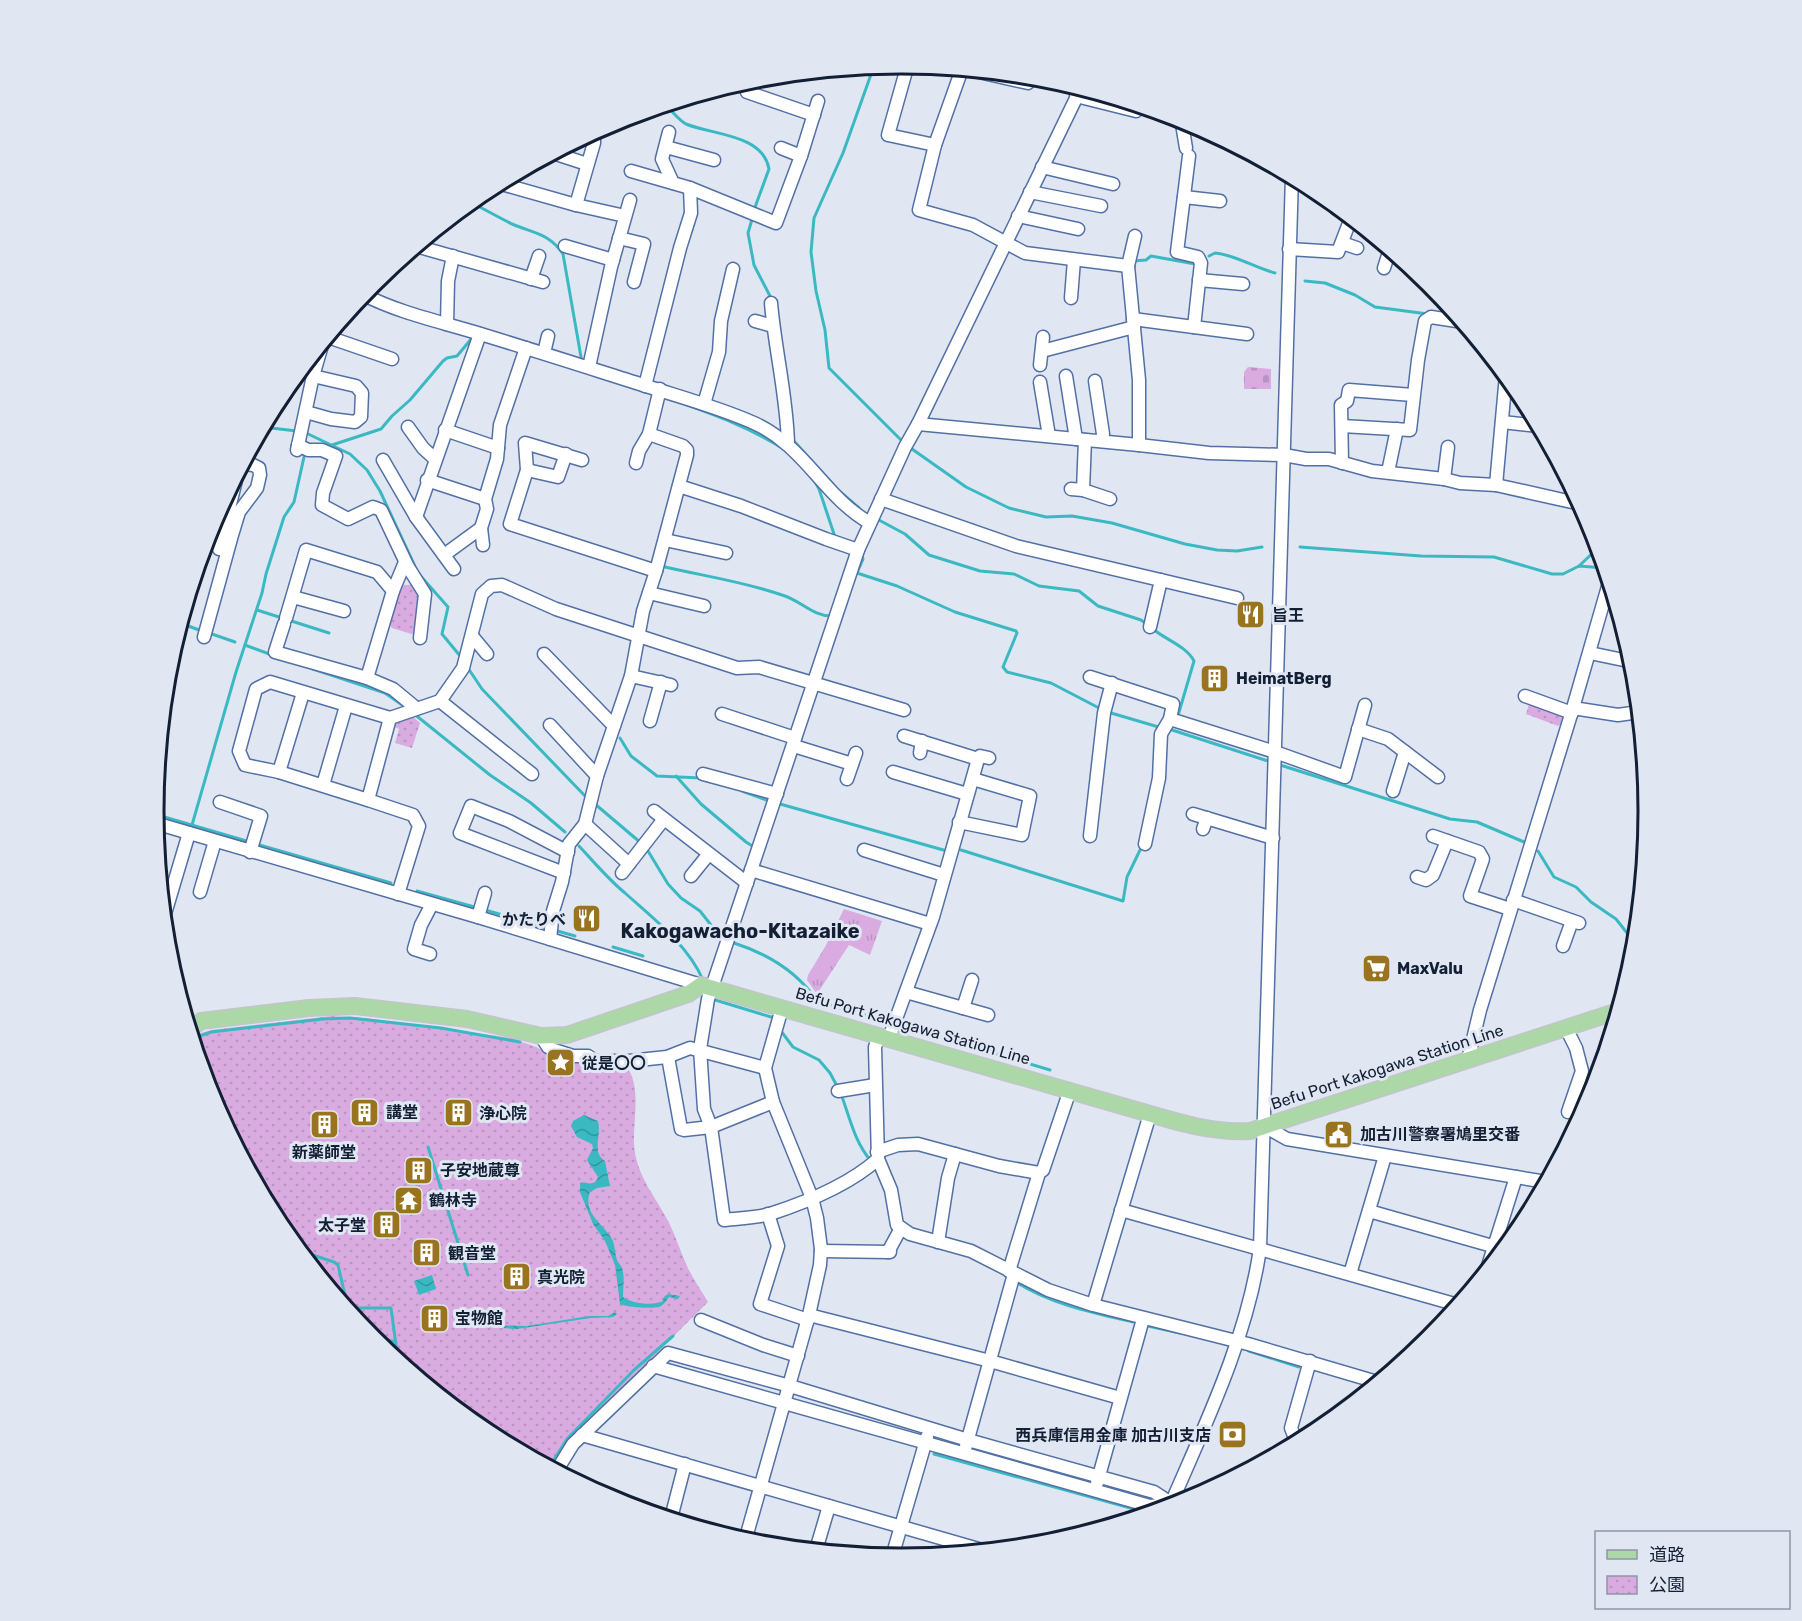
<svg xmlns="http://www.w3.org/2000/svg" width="1802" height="1621" font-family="Rubik,'Noto Sans JP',sans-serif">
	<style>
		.grass { fill: url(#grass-tufts) }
		.cemetery { fill: url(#cemetery-stones) }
		.park { fill: url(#park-dots) }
		.garden { fill: url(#garden-furrows) }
		.water { fill: url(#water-waves) }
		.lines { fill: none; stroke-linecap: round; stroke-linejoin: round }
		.stream { stroke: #3bb9c2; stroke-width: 3 }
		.minor-casing { stroke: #5370a5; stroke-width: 15 }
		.major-casing { stroke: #c2c5ca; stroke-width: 18 }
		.minor { stroke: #fff; stroke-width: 12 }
		.major { stroke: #acd7a7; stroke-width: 15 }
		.labels { text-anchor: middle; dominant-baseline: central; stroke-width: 6; stroke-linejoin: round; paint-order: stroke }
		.poi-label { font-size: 16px; font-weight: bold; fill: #131f34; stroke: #e0e7f3; text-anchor: start }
		.street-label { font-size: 16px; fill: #131f34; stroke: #e0e7f3 }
		.quarter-label { font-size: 20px; font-weight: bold; fill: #131f34; stroke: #e0e7f3 }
		.rim { fill: none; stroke: #131f34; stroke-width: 3 }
	</style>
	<defs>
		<pattern id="grass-tufts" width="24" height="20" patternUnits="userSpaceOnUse" patternTransform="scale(1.5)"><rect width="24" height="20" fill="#d9abe0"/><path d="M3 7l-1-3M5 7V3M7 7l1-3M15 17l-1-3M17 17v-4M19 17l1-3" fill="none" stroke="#b993c1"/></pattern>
		<pattern id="cemetery-stones" width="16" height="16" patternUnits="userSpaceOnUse" patternTransform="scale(1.5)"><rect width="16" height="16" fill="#d9abe0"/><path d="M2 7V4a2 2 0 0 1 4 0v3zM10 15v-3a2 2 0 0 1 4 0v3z" fill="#b993c1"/></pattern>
		<pattern id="park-dots" width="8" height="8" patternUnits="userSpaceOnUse" patternTransform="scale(1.5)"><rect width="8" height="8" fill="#d9abe0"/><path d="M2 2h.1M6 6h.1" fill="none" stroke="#b993c1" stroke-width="1.8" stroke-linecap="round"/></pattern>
		<pattern id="garden-furrows" width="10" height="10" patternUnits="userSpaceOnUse" patternTransform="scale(1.5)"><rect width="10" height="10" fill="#d9abe0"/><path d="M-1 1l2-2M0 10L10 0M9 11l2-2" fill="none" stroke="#b993c1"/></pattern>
		<pattern id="water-waves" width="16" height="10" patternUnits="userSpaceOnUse" patternTransform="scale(1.5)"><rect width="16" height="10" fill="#3bb9c2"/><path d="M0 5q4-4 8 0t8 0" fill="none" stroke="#30969e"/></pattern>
	</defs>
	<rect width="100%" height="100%" fill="#e0e7f3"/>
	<path class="grass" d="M844 909 882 921 870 955 849 945 817 994 807 980 808 975 825 947Z"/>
	<path class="cemetery" d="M1248 367 1271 369V389H1244V372Z"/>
	<g class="park">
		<path d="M414 584 420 594 415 635 392 628 389 623 401 586Z"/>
		<path d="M1530 701 1566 713 1564 722 1558 726 1526 714Z"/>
		<path d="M412 716 420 723 412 748 395 743 399 729 395 727V724Z"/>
		<path d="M331 1016 366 1018 520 1039 521 1042C536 1045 547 1054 560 1058 581 1065 605 1065 626 1066 642 1086 633 1120 634 1143 635 1176 658 1199 671 1227 677 1240 681 1253 687 1266 693 1279 701 1290 708 1302L569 1440 552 1468 485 1432 372 1339 279 1225 210 1096 193 1040 197 1034 212 1030Z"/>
	</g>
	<path class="garden" d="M424 1175 426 1176 437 1202 429 1207 427 1206 416 1181Z"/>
	<g class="water">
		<path d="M584 1115 598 1121C602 1136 591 1152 605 1161L610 1186 597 1188 590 1192C582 1215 606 1225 613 1241 615 1247 615 1254 617 1260 618 1263 621 1265 622 1268 625 1277 623 1288 623 1297 633 1304 653 1306 663 1301L664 1297 668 1294 680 1296 678 1299 669 1297C666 1301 664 1305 659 1307 652 1309 625 1307 620 1304L615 1265 605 1241 593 1224 580 1192V1183C587 1181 594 1188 598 1177L587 1160 593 1148 592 1144 577 1137 571 1126 573 1121Z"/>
		<path d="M432 1275 436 1289 419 1295 414 1281Z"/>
		<path d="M615 1312 617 1314 613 1317 591 1318 517 1329 485 1327 472 1328 471 1326 477 1325 527 1326 589 1316H608Z"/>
	</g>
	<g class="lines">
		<g class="stream">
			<path d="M874 66 843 153 814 218 811 252 816 291 825 330 829 368 902 441"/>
			<path d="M665 105C672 110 678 120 686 124 712 135 763 134 769 169L754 210"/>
			<path d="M470 202C484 209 498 217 512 224 533 233 549 233 563 254L581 357"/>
			<path d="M753 216 748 233 754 265 772 300"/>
			<path d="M1209 256 1215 253C1236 255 1255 268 1275 273"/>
			<path d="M1133 261 1146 260 1151 256 1195 264"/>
			<path d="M1305 281 1325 283 1355 295 1375 307 1428 314"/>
			<path d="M676 401C712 414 749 427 782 448"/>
			<path d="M262 427 297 431"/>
			<path d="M304 432 350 454 367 470 380 491 418 573 448 607 442 634 461 657"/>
			<path d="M793 440 838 490 859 508"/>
			<path d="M332 445 381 429 392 416 410 400 443 361 447 358 457 356 472 338"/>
			<path d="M912 449 966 487 1009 508 1046 517 1072 516 1112 523 1185 544 1217 550 1237 551 1262 547"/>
			<path d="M814 480 819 489 835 537"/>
			<path d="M877 519 905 534 929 555 980 571 1014 574 1039 586 1079 591 1098 606 1141 620 1148 625"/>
			<path d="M1300 547 1421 556 1494 557 1552 574H1563L1579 566 1604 568"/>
			<path d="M862 555 863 559 857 573 897 586 955 612 1016 631 1017 633 1003 667 1007 672 1051 683 1099 708"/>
			<path d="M1579 566 1599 547"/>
			<path d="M665 567C704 576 745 582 782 595 802 601 812 616 832 616"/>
			<path d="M257 610 329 633"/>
			<path d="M180 623 202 631"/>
			<path d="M1153 629C1166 640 1186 646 1194 661L1177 719"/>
			<path d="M209 633 235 642"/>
			<path d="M245 645 272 655"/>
			<path d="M468 668 482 689 586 797"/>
			<path d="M313 669 385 693 408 709"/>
			<path d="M413 713 490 775 531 803 565 832"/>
			<path d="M1111 713 1162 728"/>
			<path d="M1169 729 1271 762"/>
			<path d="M620 738 631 756 657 776 701 778"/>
			<path d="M1277 764 1450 819 1477 822 1524 842"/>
			<path d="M676 776 701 804 746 842 754 847"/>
			<path d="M742 791 769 801"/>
			<path d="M595 804 641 843"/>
			<path d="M780 804 947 851 948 849"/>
			<path d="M154 814 250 842"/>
			<path d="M192 825 236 672 262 593 266 574 284 517 294 502 304 457"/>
			<path d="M256 844 391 883"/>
			<path d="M579 846C594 862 608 879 625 893 653 918 688 945 703 980"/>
			<path d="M961 850 1123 901 1127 877 1142 846"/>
			<path d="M648 851 668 884 681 898 700 911 722 939"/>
			<path d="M1538 851 1554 877 1576 887 1591 902 1616 919 1635 943"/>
			<path d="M417 891 478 908"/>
			<path d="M485 910 548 928"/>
			<path d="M554 930 575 936"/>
			<path d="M734 943C768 954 797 971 817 1001L888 1022"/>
			<path d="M613 947 643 956"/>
			<path d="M712 999 771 1017"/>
			<path d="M897 1024 1050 1070"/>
			<path d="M781 1031 793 1047 819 1060 830 1073 838 1088"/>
			<path d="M194 1043 200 1036 211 1032 323 1019 350 1018 441 1028 520 1042"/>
			<path d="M841 1094C850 1118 854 1141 871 1161"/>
			<path d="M428 1147 468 1275"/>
			<path d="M300 1251 334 1262 338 1265 348 1308H391L398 1360"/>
			<path d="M1016 1282C1050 1304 1094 1313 1133 1322"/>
			<path d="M358 1308C367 1323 377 1340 396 1342"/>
			<path d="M1148 1326 1180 1333"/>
			<path d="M1249 1351 1299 1367"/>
			<path d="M934 1454 1145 1512"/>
			<path d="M550 1466 567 1439 634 1370 673 1336"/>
		</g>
		<defs>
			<g id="minor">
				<path d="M908 64 888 135 935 145"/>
				<path d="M962 69 935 145 919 210 973 225 1025 253 1128 266 1139 380V445"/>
				<path d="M970 70 1028 83"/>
				<path d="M747 92 814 115"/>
				<path d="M1076 96 1136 111"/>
				<path d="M1181 118 1186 148"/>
				<path d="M669 132 662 159 673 183"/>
				<path d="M666 147 714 160"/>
				<path d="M781 148 801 156"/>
				<path d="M553 153 587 164"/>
				<path d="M1189 156 1177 252 1198 257 1201 263 1194 327"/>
				<path d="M1042 167 1113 184"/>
				<path d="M631 171 690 188 776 223 801 156 818 101"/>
				<path d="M498 183 576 205 625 216"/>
				<path d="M1030 192 1101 206"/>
				<path d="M1184 197 1220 201"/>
				<path d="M576 205 594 143V131"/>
				<path d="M1336 209 1344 212"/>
				<path d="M1018 216 1078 229"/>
				<path d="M619 238 644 244 634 282"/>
				<path d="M1342 243 1357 248"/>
				<path d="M416 246 543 282"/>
				<path d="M565 246 613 260"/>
				<path d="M1289 249 1338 252 1351 218"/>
				<path d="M1128 266 1135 236"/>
				<path d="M1384 268 1390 249"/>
				<path d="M531 279 539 256"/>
				<path d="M1199 280 1243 284"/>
				<path d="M362 294C400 313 434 320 474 332 530 349 586 367 643 385 680 397 718 407 754 423 805 446 824 497 870 523"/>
				<path d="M1071 298 1074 260"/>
				<path d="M771 303C775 350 787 397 788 444"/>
				<path d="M1133 319 1247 334"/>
				<path d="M755 321 773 326"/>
				<path d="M447 324 448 281 453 256"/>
				<path d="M328 337 392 359"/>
				<path d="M1042 351 1134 327"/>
				<path d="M544 353 548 336"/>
				<path d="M1040 365 1043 337"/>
				<path d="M589 367 611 267 630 200"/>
				<path d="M1066 376 1076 439"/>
				<path d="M1095 381 1103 434 1102 441"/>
				<path d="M1040 382 1049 436"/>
				<path d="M645 386 680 248 691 213 690 188"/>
				<path d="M704 404 719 352 721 321 733 269"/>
				<path d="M306 412 331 419 355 422 361 417 362 393 356 386 313 376"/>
				<path d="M1502 422 1539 426"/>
				<path d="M918 424 1139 445 1209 453 1284 455 1306 459H1329L1372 471 1444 479 1460 483 1496 485 1581 504"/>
				<path d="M1342 426 1410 430 1418 360 1425 321 1431 317 1463 322"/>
				<path d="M408 427 423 448 435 459"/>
				<path d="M445 430 498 448"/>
				<path d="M298 445 308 450H322L336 456 323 493 322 505 348 519 373 507 381 510 408 567 425 594 420 638"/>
				<path d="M297 450 313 376 323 342"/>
				<path d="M383 460 416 517 454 569"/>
				<path d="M582 460 525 443 527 470 510 524 656 571"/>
				<path d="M636 463 639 451 649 434"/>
				<path d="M1342 463 1341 405 1347 401 1349 390 1413 395"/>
				<path d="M527 470 558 477 566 454"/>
				<path d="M1388 472 1397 429"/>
				<path d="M1444 479 1448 447"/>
				<path d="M427 480 485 499"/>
				<path d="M1496 485 1506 375"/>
				<path d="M679 486 741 506 826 539 858 550"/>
				<path d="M1071 489 1083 490 1085 440"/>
				<path d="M1083 490 1110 499"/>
				<path d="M881 499 1016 546 1237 598"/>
				<path d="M416 517 480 334"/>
				<path d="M481 528 483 545"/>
				<path d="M665 540 726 553"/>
				<path d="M219 549 238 472"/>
				<path d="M444 555 481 528 487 509 485 499 497 459 500 425 526 348"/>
				<path d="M393 591 405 562"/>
				<path d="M649 593 704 606"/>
				<path d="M293 597 344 611"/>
				<path d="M286 618 306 550 377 572 393 591 367 678"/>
				<path d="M284 624 275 652 367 678 393 689 416 708"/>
				<path d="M1150 627 1161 580"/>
				<path d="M472 636 487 654"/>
				<path d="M204 637 232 535 239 512 257 488 260 475 259 468 253 465 244 464 240 469"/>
				<path d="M1590 653 1633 662"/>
				<path d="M544 654 614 726"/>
				<path d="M631 676 671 685"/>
				<path d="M1090 677 1173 704 1170 719 1275 752 1345 777 1365 705"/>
				<path d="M1525 696 1572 713"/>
				<path d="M440 701 532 774"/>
				<path d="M1573 708 1618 715 1632 713"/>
				<path d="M722 714 795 738"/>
				<path d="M650 721 661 682"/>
				<path d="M550 725 597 776"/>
				<path d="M1358 729 1388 739 1438 777"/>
				<path d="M904 736 978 759 980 756 989 758"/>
				<path d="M794 746 852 764"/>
				<path d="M920 753 922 741"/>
				<path d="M279 772 303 693"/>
				<path d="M893 772 967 794"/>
				<path d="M703 774 777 794"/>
				<path d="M847 779 856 753"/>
				<path d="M323 785 346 706"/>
				<path d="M1393 791 1405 752"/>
				<path d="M368 800 279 772 245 765 239 751 256 689 270 682 390 718"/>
				<path d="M220 802 261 816 250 852"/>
				<path d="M654 811 747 883"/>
				<path d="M1193 814 1273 838"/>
				<path d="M959 822 1022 835 1030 796 973 779"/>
				<path d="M155 823 478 917 701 985"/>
				<path d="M585 824 629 864"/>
				<path d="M1203 829 1207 818"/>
				<path d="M1090 836 1104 713 1112 683"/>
				<path d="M1433 836 1479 852 1483 859 1470 896 1510 909"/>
				<path d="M1145 844 1159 778 1161 734 1170 719"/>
				<path d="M864 850 944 875"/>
				<path d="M751 870 930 924"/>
				<path d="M564 873 460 833 471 806 509 821 568 852"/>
				<path d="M622 873 664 819"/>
				<path d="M691 876 708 855"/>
				<path d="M1417 877 1426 880 1433 875 1447 841"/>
				<path d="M200 892 215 841"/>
				<path d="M398 894 419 826 413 815 368 800 390 718 440 701 463 668 482 594 491 586 502 585 556 609 737 668 759 667 904 710"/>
				<path d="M1513 900 1579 923"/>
				<path d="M164 917 189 833"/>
				<path d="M478 917 485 893"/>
				<path d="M550 939 553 911 562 882 569 844 585 824 597 776 631 676 643 611 656 571 687 455V450L683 446 649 434 660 389"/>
				<path d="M1563 946 1572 921"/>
				<path d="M430 954 414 949 421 925 432 904"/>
				<path d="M906 992 988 1015"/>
				<path d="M963 1008 972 980"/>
				<path d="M1566 1028 1576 1048 1582 1071 1568 1112"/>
				<path d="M541 1036 548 1047 554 1050 573 1056H588L595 1061H629L667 1057 690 1048 765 1068"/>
				<path d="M879 1036 875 1047 878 1159C849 1185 807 1202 770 1214 756 1218 739 1218 724 1220L711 1127 704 1109 700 1049 708 999 858 550 905 447 918 424 1081 88"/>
				<path d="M889 1038 933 917 978 759"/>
				<path d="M668 1057 681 1129 684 1130 711 1127 773 1102"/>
				<path d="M1468 1060 1480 1010 1573 708 1609 583"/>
				<path d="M838 1091 875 1085"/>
				<path d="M1264 1126 1287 1139 1546 1182"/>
				<path d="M877 1152 898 1145 918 1144 999 1166 1039 1173"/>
				<path d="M878 1159 891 1190 897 1225 910 1234 971 1251 1048 1290 1093 1305 1248 1344 1377 1382"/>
				<path d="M1121 1210 1458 1305"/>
				<path d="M1369 1211 1503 1249"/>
				<path d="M768 1214 778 1246 760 1304 808 1320"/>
				<path d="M938 1242 948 1178 955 1154"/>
				<path d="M821 1251 890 1252"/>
				<path d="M888 1252 901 1228"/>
				<path d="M1487 1269 1516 1177"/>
				<path d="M1009 1271 1039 1173 1043 1170 1070 1090"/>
				<path d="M1350 1274 1385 1156"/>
				<path d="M1093 1305 1150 1114"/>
				<path d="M809 1315 990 1361 1120 1398"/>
				<path d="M701 1320 763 1345 798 1356"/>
				<path d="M653 1366 1150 1506 1171 1504"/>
				<path d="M582 1435 982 1550"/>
				<path d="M1297 1443 1291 1428 1310 1361"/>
				<path d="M966 1446 1014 1274"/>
				<path d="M557 1470 573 1444 668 1353 790 1386 968 1440 1154 1492 1174 1505"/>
				<path d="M1097 1483 1143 1319"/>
				<path d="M1170 1506C1205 1425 1248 1336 1260 1248L1292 176"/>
				<path d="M671 1518 685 1464"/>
				<path d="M745 1541 809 1315 820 1265 821 1249 817 1218 812 1198 773 1102 765 1068 782 1008"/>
				<path d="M816 1550 829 1506"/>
				<path d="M892 1557 927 1437"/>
			</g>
			<path id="major" d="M190 1029 201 1021 309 1008 355 1006 467 1019 541 1036 567 1035 688 994 701 985 1150 1114C1184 1124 1215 1133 1250 1131L1618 1011"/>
		</defs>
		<use href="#minor" class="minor-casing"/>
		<use href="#major" class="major-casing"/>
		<use href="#minor" class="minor"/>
		<use href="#major" class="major"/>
	</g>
	<defs>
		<symbol id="restaurant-square" viewBox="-11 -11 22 22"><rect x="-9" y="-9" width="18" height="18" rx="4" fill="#9a731f" stroke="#e0e7f3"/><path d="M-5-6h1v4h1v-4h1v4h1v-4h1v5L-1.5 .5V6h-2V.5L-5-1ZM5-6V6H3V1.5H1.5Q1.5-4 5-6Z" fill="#fff"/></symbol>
		<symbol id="building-square" viewBox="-11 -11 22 22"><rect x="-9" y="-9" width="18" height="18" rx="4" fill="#9a731f" stroke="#e0e7f3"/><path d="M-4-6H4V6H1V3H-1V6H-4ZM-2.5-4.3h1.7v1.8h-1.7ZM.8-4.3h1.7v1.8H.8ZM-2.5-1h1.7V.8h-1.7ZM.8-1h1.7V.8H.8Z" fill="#fff"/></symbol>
		<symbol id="supermarket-square" viewBox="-11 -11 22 22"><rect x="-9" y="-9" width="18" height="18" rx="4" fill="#9a731f" stroke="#e0e7f3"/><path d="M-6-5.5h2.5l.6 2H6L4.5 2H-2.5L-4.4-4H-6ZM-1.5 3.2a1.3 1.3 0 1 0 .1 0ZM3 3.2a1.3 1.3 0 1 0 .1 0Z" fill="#fff"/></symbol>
		<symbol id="sight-square" viewBox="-11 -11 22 22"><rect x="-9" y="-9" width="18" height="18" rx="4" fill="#9a731f" stroke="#e0e7f3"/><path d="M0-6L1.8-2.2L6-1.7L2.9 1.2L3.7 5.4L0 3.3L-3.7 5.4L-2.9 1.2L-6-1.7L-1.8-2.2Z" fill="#fff"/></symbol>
		<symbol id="civic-square" viewBox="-11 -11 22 22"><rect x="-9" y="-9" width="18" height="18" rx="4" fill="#9a731f" stroke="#e0e7f3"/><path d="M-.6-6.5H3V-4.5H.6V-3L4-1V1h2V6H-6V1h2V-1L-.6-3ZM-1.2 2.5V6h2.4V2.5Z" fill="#fff"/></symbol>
		<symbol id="temple-square" viewBox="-11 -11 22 22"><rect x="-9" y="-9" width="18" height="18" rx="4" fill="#9a731f" stroke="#e0e7f3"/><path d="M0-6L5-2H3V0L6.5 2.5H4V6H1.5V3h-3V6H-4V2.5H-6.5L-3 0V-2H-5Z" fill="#fff"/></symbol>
		<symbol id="bank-square" viewBox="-11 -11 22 22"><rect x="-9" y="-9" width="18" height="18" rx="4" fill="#9a731f" stroke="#e0e7f3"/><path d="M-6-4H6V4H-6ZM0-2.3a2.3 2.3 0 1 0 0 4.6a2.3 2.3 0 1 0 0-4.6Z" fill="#fff"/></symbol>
	</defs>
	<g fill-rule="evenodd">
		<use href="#restaurant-square" x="1234" y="598" width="33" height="33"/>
		<use href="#building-square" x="1198" y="662" width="33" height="33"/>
		<use href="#restaurant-square" x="570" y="902" width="33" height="33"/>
		<use href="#supermarket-square" x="1360" y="952" width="33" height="33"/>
		<use href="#sight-square" x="544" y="1046" width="33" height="33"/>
		<use href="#building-square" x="348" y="1096" width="33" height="33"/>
		<use href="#building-square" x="442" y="1096" width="33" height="33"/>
		<use href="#building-square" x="308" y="1108" width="33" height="33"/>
		<use href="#civic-square" x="1322" y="1118" width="33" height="33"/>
		<use href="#building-square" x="402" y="1154" width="33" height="33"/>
		<use href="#temple-square" x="392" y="1184" width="33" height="33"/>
		<use href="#building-square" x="370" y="1208" width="33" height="33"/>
		<use href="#building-square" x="410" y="1236" width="33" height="33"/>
		<use href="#building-square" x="500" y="1260" width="33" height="33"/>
		<use href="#building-square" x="418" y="1302" width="33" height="33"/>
		<use href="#bank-square" x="1216" y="1418" width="33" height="33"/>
	</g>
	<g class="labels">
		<g class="poi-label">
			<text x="1272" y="615">旨王</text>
			<text x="1236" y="678">HeimatBerg</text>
			<text x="566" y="919" text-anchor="end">かたりべ</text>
			<text x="1397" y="968">MaxValu</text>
			<text x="582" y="1063">従是〇〇</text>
			<text x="386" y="1112">講堂</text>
			<text x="479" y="1113">浄心院</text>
			<text x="1360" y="1134">加古川警察署鳩里交番</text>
			<text x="324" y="1152" text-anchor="middle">新薬師堂</text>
			<text x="440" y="1170">子安地蔵尊</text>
			<text x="429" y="1200">鶴林寺</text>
			<text x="366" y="1225" text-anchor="end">太子堂</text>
			<text x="448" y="1253">観音堂</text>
			<text x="537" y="1277">真光院</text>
			<text x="455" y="1318">宝物館</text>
			<text x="1211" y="1435" text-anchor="end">西兵庫信用金庫 加古川支店</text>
		</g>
		<g class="street-label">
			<text transform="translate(913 1026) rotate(16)">Befu Port Kakogawa Station Line</text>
			<text transform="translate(1387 1067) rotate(-18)">Befu Port Kakogawa Station Line</text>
		</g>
		<g class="quarter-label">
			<text x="740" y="931">Kakogawacho-Kitazaike</text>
		</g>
	</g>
	<path d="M0 0H1802V1621H0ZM164 811a737 737 0 1 1 1474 0a737 737 0 1 1-1474 0Z" fill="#e0e7f3" fill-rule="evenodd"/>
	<path class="rim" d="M164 811a737 737 0 1 1 1474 0a737 737 0 1 1-1474 0Z"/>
	<rect x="1595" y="1531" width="195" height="78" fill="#e0e7f3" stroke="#8e97a7" stroke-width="1.5"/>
	<rect x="1607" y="1550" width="30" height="9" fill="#acd7a7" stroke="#8e97a7" stroke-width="1.5"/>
	<text x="1649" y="1561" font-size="18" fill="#131f34">道路</text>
	<rect x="1607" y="1576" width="30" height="18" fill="url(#park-dots)" stroke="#8e97a7" stroke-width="1.5"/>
	<text x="1649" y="1591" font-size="18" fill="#131f34">公園</text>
</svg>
